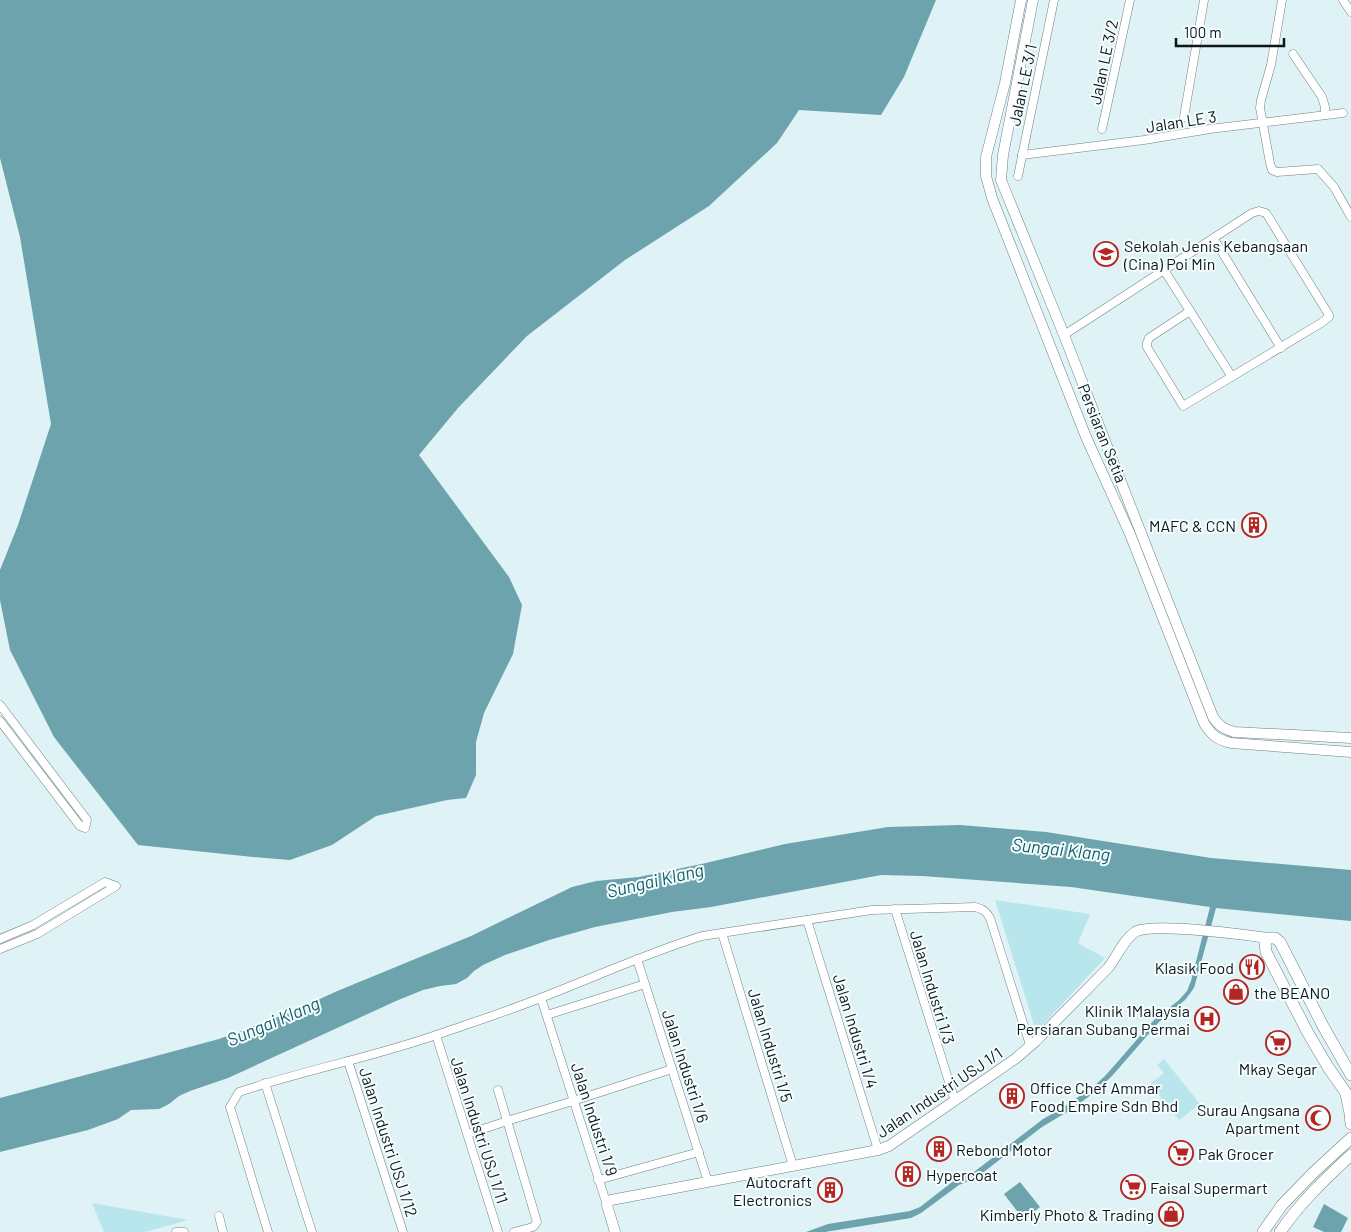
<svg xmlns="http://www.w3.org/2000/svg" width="1351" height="1232" font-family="Barlow,sans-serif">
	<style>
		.green { fill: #b9e6ed }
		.water { fill: #6da3ac }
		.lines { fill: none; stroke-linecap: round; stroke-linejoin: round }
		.minor-casing { stroke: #6e8082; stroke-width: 9 }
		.tertiary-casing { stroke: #6e8082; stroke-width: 11 }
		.secondary-casing { stroke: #6e8082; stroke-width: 12 }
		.minor { stroke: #fff; stroke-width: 8 }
		.tertiary { stroke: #fff; stroke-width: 10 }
		.secondary { stroke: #fff; stroke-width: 11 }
		.labels { text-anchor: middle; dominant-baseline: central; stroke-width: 4; stroke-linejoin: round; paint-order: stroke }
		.street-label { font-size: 16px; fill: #0f1617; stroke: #f5fdfe }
		.poi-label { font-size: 16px; fill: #0f1617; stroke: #f5fdfe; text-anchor: start }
		.water-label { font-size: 18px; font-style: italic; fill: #146069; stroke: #f5fdfe }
	</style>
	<rect width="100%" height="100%" fill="#dff2f5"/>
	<g class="green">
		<path d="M995 900 1090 914 1078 943 1105 958 1041 1027 1034 1025Z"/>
		<path d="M1164 1059 1200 1104 1179 1120 1150 1084 1164 1073 1157 1065Z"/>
		<path d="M92 1203 188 1220 145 1232H104Z"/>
	</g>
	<g class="water">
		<path d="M0 0H936L904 77 881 115 799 110 777 143 709 206 625 260 527 336 458 408 419 455 509 577 522 605 513 654 484 713 476 742V775L466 798 447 800 376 816 332 845 290 860 253 857 138 845 54 737 10 650 0 600V570L18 525 51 424 20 237 0 158Z"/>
		<path d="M960 825 1046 832 1211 858 1351 870V921L1216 908 1194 988 1185 1000 1159 1022 1112 1076 1095 1092 1072 1109 1042 1127 976 1178 959 1185 921 1213 911 1218 825 1232H806L828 1224 910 1211 920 1207 956 1179 974 1172 1043 1119 1061 1109 1094 1086 1106 1075 1154 1020 1179 1000 1187 991 1191 981 1210 907 1071 887 922 876 881 875 711 907 672 912 595 927 549 940 505 955 483 965 474 971 467 978 456 984 440 986 423 990 396 1001 228 1078 190 1091 179 1096 169 1104 159 1109 131 1110 118 1119 88 1130 0 1152V1098L219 1039 294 1011 335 992 471 936 572 887 596 881 639 877 706 863 785 844 888 827Z"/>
		<path d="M1020 1182 1040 1207 1024 1220 1004 1194Z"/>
		<path d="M1324 1204 1348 1218 1341 1232H1324L1313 1227Z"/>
	</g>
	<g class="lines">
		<defs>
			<g id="minor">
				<path d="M1282 0 1271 65 1261 100 1260 108 1270 163 1272 170 1277 172 1318 169 1334 187 1351 217"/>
				<path d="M1343 0 1351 12"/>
				<path d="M1293 54 1322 97 1325 107V115"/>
				<path d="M1184 117 1204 0"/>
				<path d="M1102 129 1130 0"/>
				<path d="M1022 155 1144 140 1210 129 1343 113"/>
				<path d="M1018 176 1054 0"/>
				<path d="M1214 239 1281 348"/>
				<path d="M1164 270 1232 377"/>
				<path d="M1064 335 1252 213 1259 211 1266 213 1329 315V317L1321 323 1183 406 1147 347V343L1149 338 1190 311"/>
				<path d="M0 705 87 820 85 828 80 826 0 721"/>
				<path d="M895 909 955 1101"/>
				<path d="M807 920 878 1150"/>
				<path d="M722 933 793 1166"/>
				<path d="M0 939 33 925 105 882 116 886 37 934 0 949"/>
				<path d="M637 959 708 1182"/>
				<path d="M541 998 607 1205"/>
				<path d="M547 1015 645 984"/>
				<path d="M436 1035 498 1232"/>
				<path d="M348 1061 403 1232"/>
				<path d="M265 1083 312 1232"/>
				<path d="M498 1090 537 1222 533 1227 514 1232"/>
				<path d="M468 1134 507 1121 573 1101 672 1069"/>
				<path d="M598 1180 699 1152"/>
				<path d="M219 1216 223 1232"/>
				<path d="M176 1232H184"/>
				<path d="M268 1232 230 1107 239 1092C305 1070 374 1057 439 1034 474 1022 508 1011 543 997 595 977 647 953 702 936L872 910 975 907C983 909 986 911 990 918L1030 1045"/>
			</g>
			<g id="tertiary">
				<path d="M1021 0 1005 83 986 157V176L992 198 1086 437 1130 534 1204 723C1211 735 1218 740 1231 743L1351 752"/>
				<path d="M1033 0 1003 155 1001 180 1064 335 1105 441 1213 717C1219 726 1224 729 1234 732L1351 738"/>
				<path d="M615 1232 607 1205 608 1202 611 1200 878 1150 889 1146 1015 1059 1036 1041 1108 968C1117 957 1123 940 1135 932 1150 922 1246 935 1268 938"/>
			</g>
			<g id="secondary">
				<path d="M1351 1075 1323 1026 1280 942 1275 938H1268L1265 943 1266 952 1308 1033 1328 1067 1351 1100"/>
				<path d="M1346 1094 1350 1113 1351 1124"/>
				<path d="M1263 1232 1282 1205 1313 1173 1351 1138"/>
				<path d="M1280 1232C1300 1203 1325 1179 1351 1155"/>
			</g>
		</defs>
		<use href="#minor" class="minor-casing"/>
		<use href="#tertiary" class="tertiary-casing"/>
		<use href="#secondary" class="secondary-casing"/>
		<use href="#minor" class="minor"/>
		<use href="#tertiary" class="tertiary"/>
		<use href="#secondary" class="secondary"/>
	</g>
	<defs>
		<symbol id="school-ring" viewBox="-11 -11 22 22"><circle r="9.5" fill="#f5fdfe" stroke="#b52521" stroke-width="1.5"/><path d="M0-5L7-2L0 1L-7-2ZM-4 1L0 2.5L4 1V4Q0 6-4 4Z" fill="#b52521"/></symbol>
		<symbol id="building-ring" viewBox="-11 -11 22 22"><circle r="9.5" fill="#f5fdfe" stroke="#b52521" stroke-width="1.5"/><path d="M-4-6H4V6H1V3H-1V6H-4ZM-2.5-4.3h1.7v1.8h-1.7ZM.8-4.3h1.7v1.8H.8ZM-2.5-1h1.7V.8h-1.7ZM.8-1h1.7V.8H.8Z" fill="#b52521"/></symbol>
		<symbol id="restaurant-ring" viewBox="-11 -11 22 22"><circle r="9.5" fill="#f5fdfe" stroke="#b52521" stroke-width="1.5"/><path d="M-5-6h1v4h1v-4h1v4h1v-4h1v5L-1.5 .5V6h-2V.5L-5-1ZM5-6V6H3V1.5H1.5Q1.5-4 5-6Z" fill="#b52521"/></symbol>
		<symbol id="shop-ring" viewBox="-11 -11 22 22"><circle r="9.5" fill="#f5fdfe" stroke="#b52521" stroke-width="1.5"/><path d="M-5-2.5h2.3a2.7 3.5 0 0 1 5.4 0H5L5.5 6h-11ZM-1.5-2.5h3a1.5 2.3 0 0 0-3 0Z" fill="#b52521"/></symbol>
		<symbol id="hospital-ring" viewBox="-11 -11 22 22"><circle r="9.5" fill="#f5fdfe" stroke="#b52521" stroke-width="1.5"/><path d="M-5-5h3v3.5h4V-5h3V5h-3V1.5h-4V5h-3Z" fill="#b52521"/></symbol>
		<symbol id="supermarket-ring" viewBox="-11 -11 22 22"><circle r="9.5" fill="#f5fdfe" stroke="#b52521" stroke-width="1.5"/><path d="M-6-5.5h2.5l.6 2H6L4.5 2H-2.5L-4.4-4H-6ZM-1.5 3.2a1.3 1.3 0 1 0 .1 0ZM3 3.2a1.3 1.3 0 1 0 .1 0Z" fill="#b52521"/></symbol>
		<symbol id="mosque-ring" viewBox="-11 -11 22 22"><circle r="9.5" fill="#f5fdfe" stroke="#b52521" stroke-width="1.5"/><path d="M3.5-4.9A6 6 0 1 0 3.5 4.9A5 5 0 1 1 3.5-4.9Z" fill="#b52521"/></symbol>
	</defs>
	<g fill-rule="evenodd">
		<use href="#school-ring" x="1092" y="240" width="28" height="28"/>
		<use href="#building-ring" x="1240" y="511" width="28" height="28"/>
		<use href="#restaurant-ring" x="1238" y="953" width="28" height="28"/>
		<use href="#shop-ring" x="1222" y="978" width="28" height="28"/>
		<use href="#hospital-ring" x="1193" y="1005" width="28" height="28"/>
		<use href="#supermarket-ring" x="1264" y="1029" width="28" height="28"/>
		<use href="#building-ring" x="998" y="1082" width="28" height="28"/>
		<use href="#mosque-ring" x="1304" y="1104" width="28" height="28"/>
		<use href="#building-ring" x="925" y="1135" width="28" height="28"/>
		<use href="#supermarket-ring" x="1167" y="1139" width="28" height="28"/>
		<use href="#building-ring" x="894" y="1160" width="28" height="28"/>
		<use href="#supermarket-ring" x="1119" y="1173" width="28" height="28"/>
		<use href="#building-ring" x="816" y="1176" width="28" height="28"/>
		<use href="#shop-ring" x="1157" y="1200" width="28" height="28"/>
	</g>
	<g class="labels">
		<g class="street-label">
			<text transform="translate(1103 62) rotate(-78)">Jalan LE 3/2</text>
			<text transform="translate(1022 85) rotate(-78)">Jalan LE 3/1</text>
			<text transform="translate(1181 121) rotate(-9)">Jalan LE 3</text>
			<text transform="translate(1103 433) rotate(68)">Persiaran Setia</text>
			<text transform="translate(933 987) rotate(73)">Jalan Industri 1/3</text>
			<text transform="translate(856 1031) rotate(73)">Jalan Industri 1/4</text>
			<text transform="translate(771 1045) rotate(73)">Jalan Industri 1/5</text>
			<text transform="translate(686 1066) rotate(72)">Jalan Industri 1/6</text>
			<text transform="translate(939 1092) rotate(-34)">Jalan Industri USJ 1/1</text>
			<text transform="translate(595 1119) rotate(72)">Jalan Industri 1/9</text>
			<text transform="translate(480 1130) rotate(72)">Jalan Industri USJ 1/11</text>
			<text transform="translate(389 1142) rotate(72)">Jalan Industri USJ 1/12</text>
		</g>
		<g class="poi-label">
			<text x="1124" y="245">Sekolah Jenis Kebangsaan<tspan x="1124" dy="18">(Cina) Poi Min</tspan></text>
			<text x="1236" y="525" text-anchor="end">MAFC &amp; CCN</text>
			<text x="1234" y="967" text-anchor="end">Klasik Food</text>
			<text x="1254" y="992">the BEANO</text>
			<text x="1190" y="1010" text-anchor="end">Klinik 1Malaysia<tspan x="1190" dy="18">Persiaran Subang Permai</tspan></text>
			<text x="1278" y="1068" text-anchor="middle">Mkay Segar</text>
			<text x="1030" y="1087">Office Chef Ammar<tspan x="1030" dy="18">Food Empire Sdn Bhd</tspan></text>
			<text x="1300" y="1109" text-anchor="end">Surau Angsana<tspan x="1300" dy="18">Apartment</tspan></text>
			<text x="956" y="1149">Rebond Motor</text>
			<text x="1198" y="1153">Pak Grocer</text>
			<text x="926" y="1174">Hypercoat</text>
			<text x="812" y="1181" text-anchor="end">Autocraft<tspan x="812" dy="18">Electronics</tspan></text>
			<text x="1150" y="1187">Faisal Supermart</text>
			<text x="1154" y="1214" text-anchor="end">Kimberly Photo &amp; Trading</text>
		</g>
		<g class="water-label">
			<text transform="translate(1061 849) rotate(6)">Sungai Klang</text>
			<text transform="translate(655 880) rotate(-13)">Sungai Klang</text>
			<text transform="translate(273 1021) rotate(-23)">Sungai Klang</text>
		</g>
	</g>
	<path d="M1176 38v8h108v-8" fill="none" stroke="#0f1617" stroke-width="2.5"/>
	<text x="1184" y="38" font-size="15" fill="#0f1617" stroke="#f5fdfe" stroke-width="4" paint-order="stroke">100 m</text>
</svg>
